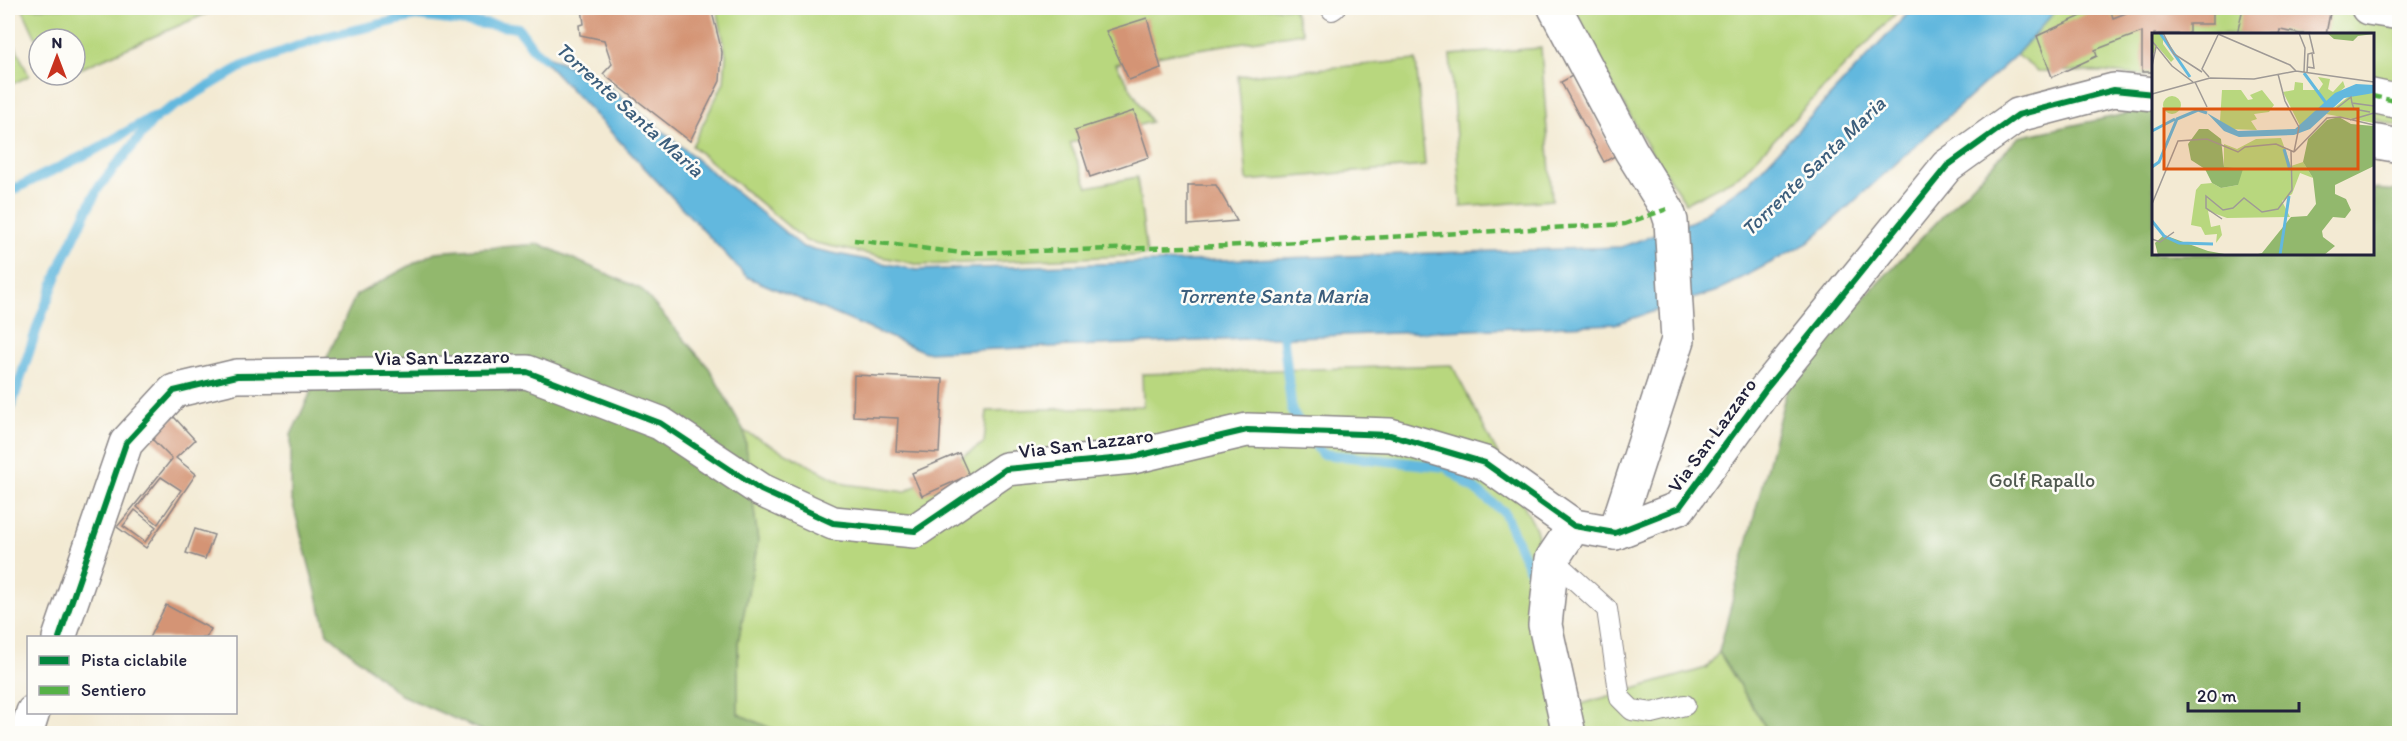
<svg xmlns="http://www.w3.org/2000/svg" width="2407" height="741" font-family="Itim,sans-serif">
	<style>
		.green { fill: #b8d77e; stroke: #6d7c5c; stroke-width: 1.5 }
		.forest { fill: #92b86d; stroke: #5a6d54; stroke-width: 1.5 }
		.water { fill: #62b8de; stroke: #426d8c; stroke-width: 1.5 }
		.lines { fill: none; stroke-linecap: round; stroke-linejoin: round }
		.stream { stroke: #62b8de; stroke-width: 10 }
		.building { fill: #d49475; fill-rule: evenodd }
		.service-casing { stroke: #8a8687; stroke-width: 22 }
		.minor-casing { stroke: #8a8687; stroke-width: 36 }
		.service { stroke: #fff; stroke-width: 20 }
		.minor { stroke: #fff; stroke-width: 33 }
		.quiet { stroke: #55b146; stroke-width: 4.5; stroke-dasharray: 9 4.5; stroke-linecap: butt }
		.cycleway-casing { stroke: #fdfcf7; stroke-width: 10 }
		.cycleway { stroke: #00873e; stroke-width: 6 }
		.labels { text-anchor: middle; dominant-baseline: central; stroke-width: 5; stroke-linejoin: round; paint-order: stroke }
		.street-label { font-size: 20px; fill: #22223b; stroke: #fdfcf7 }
		.park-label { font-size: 20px; fill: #4f584f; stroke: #fdfcf7 }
		.water-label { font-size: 21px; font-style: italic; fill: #3c5e7c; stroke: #fdfcf7 }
		.inset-river { fill: none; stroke: #62b8de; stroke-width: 3 }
		.inset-road { fill: none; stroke: #9f9a96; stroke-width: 1.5 }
		.view { fill: #de560e; fill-opacity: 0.15; stroke: #de560e; stroke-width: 3 }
		.inset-edge { fill: none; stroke: #22223b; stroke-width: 3 }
	</style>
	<rect width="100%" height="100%" fill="#fdfcf7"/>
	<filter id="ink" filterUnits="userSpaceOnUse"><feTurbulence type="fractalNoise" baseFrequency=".0167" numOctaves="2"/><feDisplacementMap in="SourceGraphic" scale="12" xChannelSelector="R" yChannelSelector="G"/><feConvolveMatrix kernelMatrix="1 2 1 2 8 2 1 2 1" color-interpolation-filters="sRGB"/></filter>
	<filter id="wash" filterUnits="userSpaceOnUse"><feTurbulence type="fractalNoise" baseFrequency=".008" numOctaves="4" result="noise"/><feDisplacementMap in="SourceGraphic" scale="24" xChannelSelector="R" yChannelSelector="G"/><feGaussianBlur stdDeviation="1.35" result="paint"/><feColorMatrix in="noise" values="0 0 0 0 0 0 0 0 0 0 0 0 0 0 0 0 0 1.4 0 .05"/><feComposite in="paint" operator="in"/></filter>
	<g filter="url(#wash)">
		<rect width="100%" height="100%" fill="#f3ead3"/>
		<g class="green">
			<path d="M22 8H219L75 71V39H39V45Z"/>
			<path d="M717 8H1293L1303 33 1172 53 1116 64 1151 122 1070 143 1088 187 1137 177 1147 255 920 265 806 241 692 146 724 82 726 55Z"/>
			<path d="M1568 8H1901L1739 176 1686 203 1650 150Z"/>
			<path d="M2058 8H2399V126L2373 119 2372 34H2154L2153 76 2103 72 2038 71 2016 55Z"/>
			<path d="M8 30 29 76 8 86Z"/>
			<path d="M1541 48 1552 200 1461 207 1450 55Z"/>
			<path d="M1416 60 1425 166 1247 181 1238 76Z"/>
			<path d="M1452 365 1536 529 1578 705 1706 668 1719 652 1769 733 782 734 738 714V642L758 542 744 431 845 484 905 492 984 443 987 411 1143 406 1142 374Z"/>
		</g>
		<g class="forest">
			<path d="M2153 108 2154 254H2372L2373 189 2399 191V733H1769L1719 652 1791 373 2019 137Z"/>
			<path d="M540 244 641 289 709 368 744 431 758 542 738 642V714L782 733H487L401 695 327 633 291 497V435L356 295 435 252Z"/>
		</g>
		<path class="water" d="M1913 8H2058L2016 55 1808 243 1717 291 1615 324 925 352 747 277 533 49 603 82 803 247 917 270 1621 247 1693 221 1750 181Z"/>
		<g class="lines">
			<g class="stream">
				<path d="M8 192 93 151 151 118"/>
				<path d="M1282 325 1292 412 1302 426"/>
				<path d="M8 416 39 322 63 260 98 188 156 117 241 67 320 38 416 16 518 28 533 49 544 58"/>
				<path d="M1311 439 1322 454 1446 467 1504 512 1533 577V597"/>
			</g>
		</g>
		<g id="blocks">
			<g class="building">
				<path d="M582 8H711L722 52 720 81 690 141 603 74 612 64 604 40 580 35 579 25 584 24Z"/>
				<path d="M2099 8H2110L2113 18 2126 13 2124 8H2213V24H2189V34H2154V72H2142V32L2095 50 2097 56 2052 77 2037 36Z"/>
				<path d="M2243 8H2331L2326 34H2300L2280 30 2279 34H2237Z"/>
				<path d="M1147 18 1161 68 1129 80 1106 31Z"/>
				<path d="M1572 76 1615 156 1604 162 1561 82Z"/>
				<path d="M1134 111 1149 157 1090 177 1075 130Z"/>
				<path d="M1188 185H1216L1237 221 1188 225Z"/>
				<path d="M854 375 943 379 939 453 896 451 898 418 853 416Z"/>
				<path d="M174 417 195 440 176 458 196 474 146 548 117 527 172 459 151 438ZM161 477 181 490 158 524 137 507ZM135 510 156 527 145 542 123 526Z"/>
				<path d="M959 453 969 475 922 496 912 473Z"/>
				<path d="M195 529 214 535 205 559 186 553Z"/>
				<path d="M166 605 211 629 206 638H149Z"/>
			</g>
		</g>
	</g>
	<g filter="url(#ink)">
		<use href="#blocks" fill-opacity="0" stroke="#8a8687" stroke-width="1.5"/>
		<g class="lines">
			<defs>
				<g id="service">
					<path d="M1332 10 1335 8"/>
					<path d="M1552 559 1607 609 1620 698 1632 710 1652 713 1685 705"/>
				</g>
				<g id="minor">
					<path d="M1555 8 1631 151 1667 209 1671 221 1678 340 1615 533"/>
					<path d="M2368 8 2400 13"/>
					<path d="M2372 96 2400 102"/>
					<path d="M2372 141 2400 146"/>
					<path d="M59 638 126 443 174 391 237 376 527 372 660 423 761 490 833 523 915 531 1006 469 1133 457 1247 430 1390 435 1485 463 1574 526 1615 533 1679 508 1766 389 1947 166 2018 115 2114 90 2154 94"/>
					<path d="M26 734 33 712"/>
					<path d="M1569 734 1545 625 1552 559 1574 526"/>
				</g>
			</defs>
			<use href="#service" class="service-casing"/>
			<use href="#minor" class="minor-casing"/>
			<use href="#service" class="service"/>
			<use href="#minor" class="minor"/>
			<g class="quiet">
				<path d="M2368 8 2400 13"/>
				<path d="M2372 96 2400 102"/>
				<path d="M854 240 962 253 1224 246 1625 224 1667 209"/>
			</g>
			<defs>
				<path id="cycleway" d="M59 638 126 443 174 391 237 376 527 372 660 423 761 490 833 523 915 531 1006 469 1133 457 1247 430 1390 435 1485 463 1574 526 1615 533 1679 508 1766 389 1947 166 2018 115 2114 90 2154 94"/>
			</defs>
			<use href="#cycleway" class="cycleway-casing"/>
			<use href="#cycleway" class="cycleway"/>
		</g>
	</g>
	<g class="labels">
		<g class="street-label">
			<text transform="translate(442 357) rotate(-1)">Via San Lazzaro</text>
			<text transform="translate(1712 435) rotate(-54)">Via San Lazzaro</text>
			<text transform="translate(1086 443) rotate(-7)">Via San Lazzaro</text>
		</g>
		<g class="park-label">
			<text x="2042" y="480">Golf Rapallo</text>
		</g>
		<g class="water-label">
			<text transform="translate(630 109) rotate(42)">Torrente Santa Maria</text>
			<text transform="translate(1813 166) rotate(-44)">Torrente Santa Maria</text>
			<text x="1273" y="295">Torrente Santa Maria</text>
		</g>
	</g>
	<g transform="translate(2152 33)">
		<rect width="222" height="222" fill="#f3ead3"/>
		<path d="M0 0H11V11L22 26 19 29 5 13 0 23ZM166 44 178 46 176 56 181 59 191 48 193 54 148 93 131 59 142 57 143 49 151 50V57H167L171 51ZM70 57H89L96 67 101 66 98 62 110 57 122 72 117 79 102 81 105 86 99 88 105 97 77 96 68 88ZM222 60V90L174 81 200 61ZM11 72a9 9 0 1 1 18 0a9 9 0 1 1-18 0ZM129 105 139 133 151 129 161 145 148 140 140 161 130 168 138 184 75 185 56 178 59 194 68 192 70 202 64 210 65 201 53 202 49 194 39 192 44 157 49 151 60 150 69 155 86 152 79 137 72 134V111L85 116 104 106Z" fill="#b8d77e"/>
		<path d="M175 0H222V1L206 3 201 8 182 6ZM187 84 199 91 222 93V133L183 152V161L194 166 199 177 193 185 181 184 170 198 171 204 183 213 172 222H102L110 220 139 184 155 183 164 171 161 145 151 129 156 106 175 87ZM47 96H56L69 106 72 134 91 136 86 152 69 155 60 150 53 136 39 127 36 111ZM12 202 56 218 78 222H6L3 210Z" fill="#92b86d"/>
		<path d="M204 51 222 52V60L192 65 158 96 142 102 87 104 72 98 55 80 86 98 143 96 183 60Z" fill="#62b8de"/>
		<path class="inset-river" d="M8 0 38 44M152 40 174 70M0 98 23 86M132 116 138 137M0 134 7 129 25 86 46 77 55 80M0 188 12 203 27 210 61 211M128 222 137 163"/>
		<path class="inset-road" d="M11 0 22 21 50 39M147 0 153 15 152 39M157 0 162 21M66 1 138 32 144 38M0 8 20 33 41 49M0 33 4 14M155 40 156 21 160 20 162 35 155 34M126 41 133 68 147 94 142 119M57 44 50 36 66 2M43 49 55 74M0 61 58 45 102 46 144 38 222 49M200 70 202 76 218 79M185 75 199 64 200 70 222 73M198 87 222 80M142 119 175 85 188 84 222 92M0 171 26 108 55 106 86 119 93 114 124 111 142 119M70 186 54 175V163L71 177 81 175 92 165 110 179 126 176 140 157 139 118M0 206 8 209 22 199"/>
		<path class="view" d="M12 76H206V136H12Z"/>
		<rect width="222" height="222" class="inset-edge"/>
	</g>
	<rect width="2407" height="741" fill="none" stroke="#fdfcf7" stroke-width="30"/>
	<rect x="27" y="636" width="210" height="78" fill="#fdfcf7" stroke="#a5a5ac" stroke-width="1.5"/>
	<rect x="39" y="656" width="30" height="9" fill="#00873e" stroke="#a5a5ac" stroke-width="1.5"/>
	<text x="81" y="666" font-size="18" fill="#22223b">Pista ciclabile</text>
	<rect x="39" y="686" width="30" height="9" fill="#55b146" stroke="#a5a5ac" stroke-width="1.5"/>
	<text x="81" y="696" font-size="18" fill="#22223b">Sentiero</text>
	<g transform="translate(57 57)"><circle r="28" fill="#fdfcf7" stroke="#a5a5ac" stroke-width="1.5"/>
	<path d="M0-4.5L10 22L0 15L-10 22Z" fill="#c8321e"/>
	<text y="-9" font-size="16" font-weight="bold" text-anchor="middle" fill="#22223b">N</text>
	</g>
	<path d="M2188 702v9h111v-9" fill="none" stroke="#22223b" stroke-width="3"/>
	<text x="2197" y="702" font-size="18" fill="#22223b" stroke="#fdfcf7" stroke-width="4.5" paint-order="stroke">20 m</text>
</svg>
